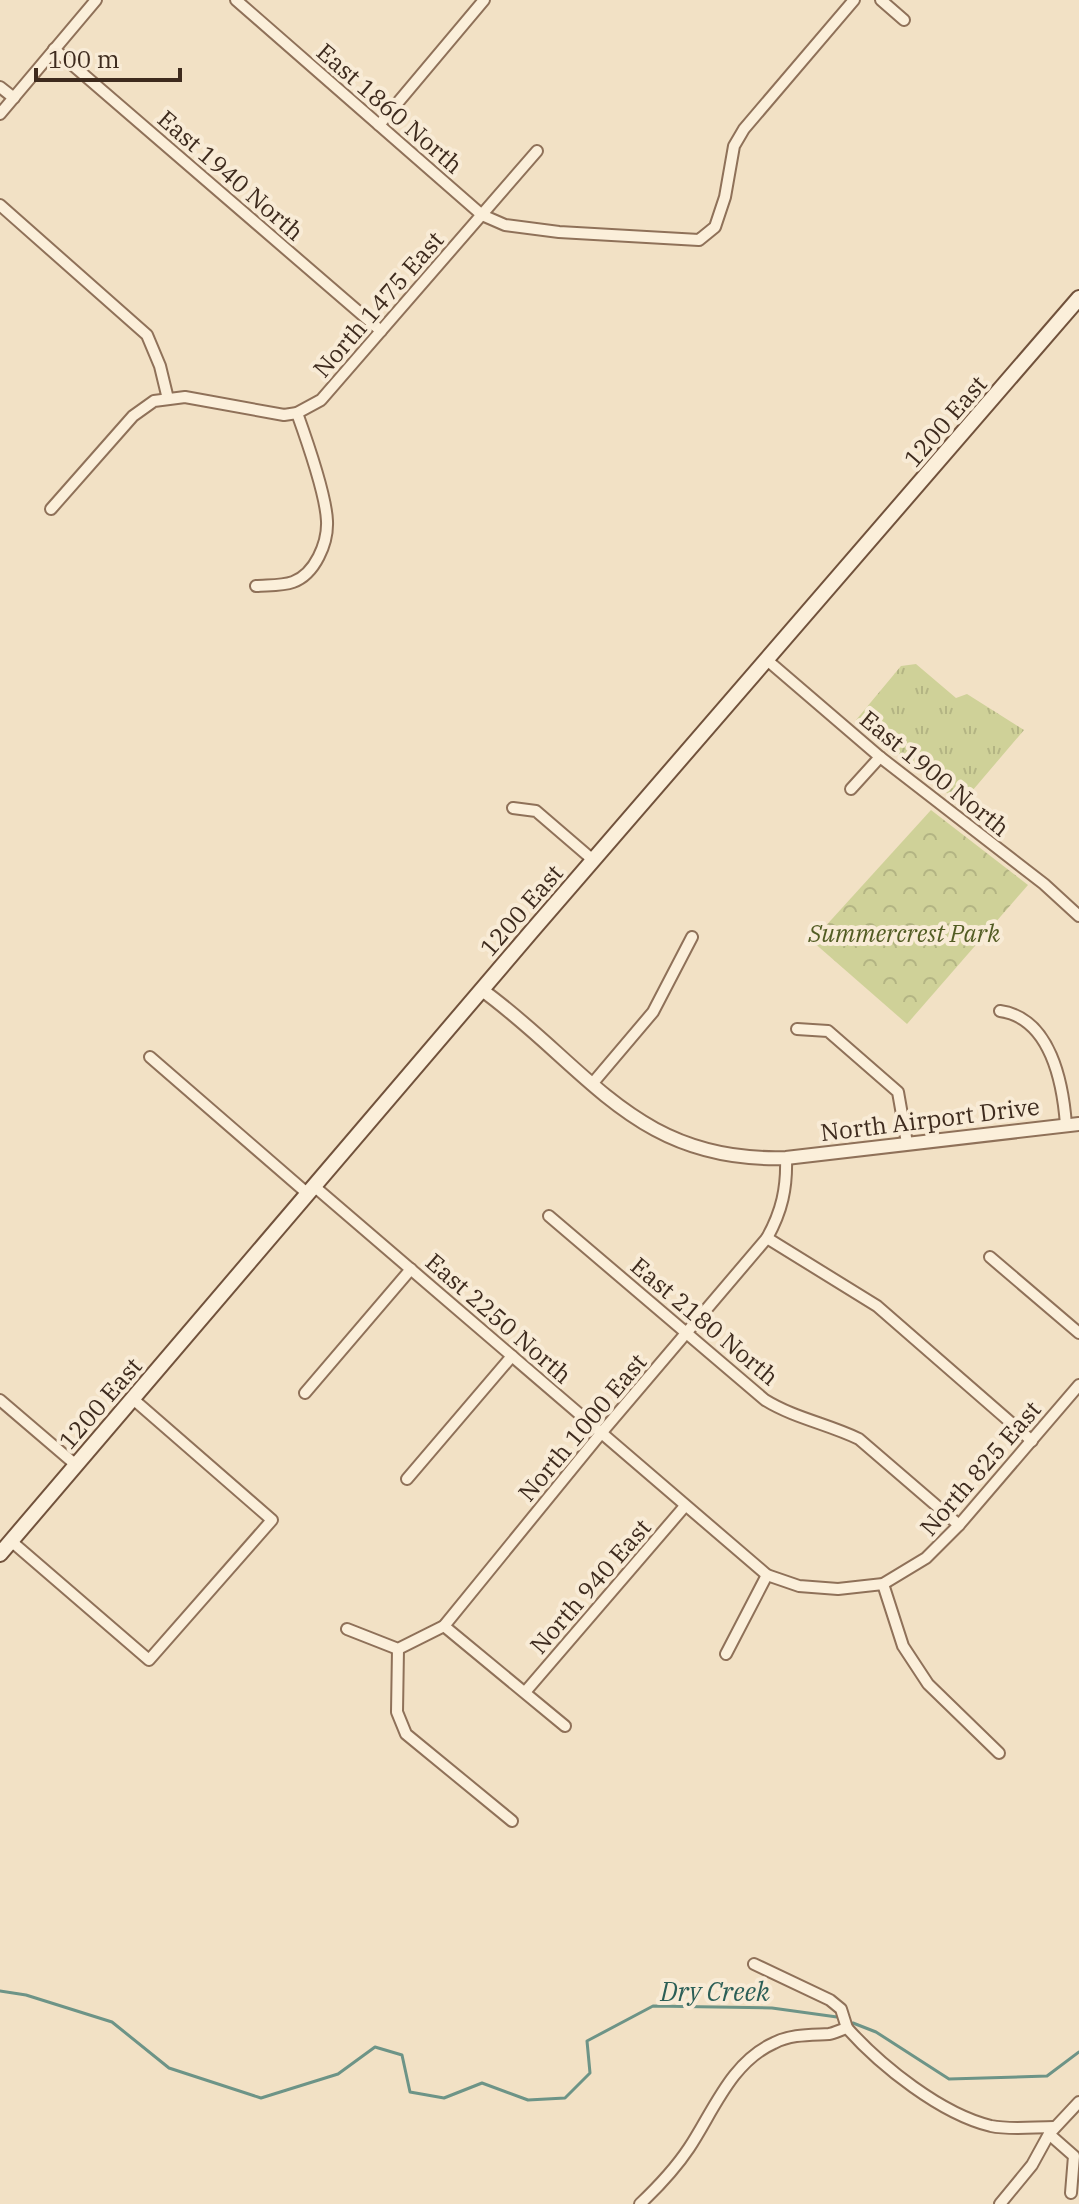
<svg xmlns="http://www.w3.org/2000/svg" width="1079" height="2204" font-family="'IBM Plex Serif',serif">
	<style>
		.grass { fill: url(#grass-tufts) }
		.park { fill: url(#park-crowns) }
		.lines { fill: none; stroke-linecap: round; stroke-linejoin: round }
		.stream { stroke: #6d9487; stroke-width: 3 }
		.minor-casing { stroke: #8f7159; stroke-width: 14 }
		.tertiary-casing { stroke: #8f7159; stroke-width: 16 }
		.secondary-casing { stroke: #71523c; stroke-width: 18 }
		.minor { stroke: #fbefda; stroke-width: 10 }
		.tertiary { stroke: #fbefda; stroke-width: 12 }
		.secondary { stroke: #fbefda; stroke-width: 14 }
		.labels { text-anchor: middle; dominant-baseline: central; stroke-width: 8; stroke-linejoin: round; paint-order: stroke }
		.street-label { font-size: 24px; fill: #3e2b1e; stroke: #f8ebd6 }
		.park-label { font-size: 24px; font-style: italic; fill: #525c23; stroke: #f8ebd6 }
		.water-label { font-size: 26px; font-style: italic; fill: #2c5f57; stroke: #f8ebd6 }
	</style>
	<defs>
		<pattern id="grass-tufts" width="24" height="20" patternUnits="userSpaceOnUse" patternTransform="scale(2)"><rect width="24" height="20" fill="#cfd198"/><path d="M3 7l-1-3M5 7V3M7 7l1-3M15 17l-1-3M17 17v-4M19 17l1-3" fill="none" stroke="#b3b483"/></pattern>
		<pattern id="park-crowns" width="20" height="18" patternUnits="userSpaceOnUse" patternTransform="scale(2)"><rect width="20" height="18" fill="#cfd198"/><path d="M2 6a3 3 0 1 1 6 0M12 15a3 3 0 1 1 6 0" fill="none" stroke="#b3b483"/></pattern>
	</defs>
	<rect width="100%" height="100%" fill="#f2e1c5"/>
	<path class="grass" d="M916 664 956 698 967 694 1024 730 961 804 856 720 901 666Z"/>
	<path class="park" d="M931 810 1028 885 907 1024 812 941Z"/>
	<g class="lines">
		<g class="stream">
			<path d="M0 1991 26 1995 112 2022 169 2068 261 2098 338 2074 375 2047 402 2055 410 2092 444 2098 482 2083 528 2100 565 2098 590 2073 587 2041 653 2006 772 2008 837 2017"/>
			<path d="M853 2023 876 2032 949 2079 1047 2076 1079 2052"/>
		</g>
		<defs>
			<g id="minor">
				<path d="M236 0 482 215 505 225 559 232 699 240 715 227 725 197 734 146 744 129 854 0"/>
				<path d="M881 0 904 20"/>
				<path d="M54 49 381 331"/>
				<path d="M0 87 14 98"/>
				<path d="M0 114 96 0"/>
				<path d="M379 125 484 0"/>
				<path d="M0 205 147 335 160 366 168 399"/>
				<path d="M51 509 133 416 154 401 185 397 284 415 297 413 321 400 537 151"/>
				<path d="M256 586C267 585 282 586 293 582 315 574 328 543 327 521 326 496 306 438 297 413"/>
				<path d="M767 660 880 757 1044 884 1079 916"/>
				<path d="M851 789 880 757"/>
				<path d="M513 808 536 811 593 860"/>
				<path d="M1000 1011C1051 1018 1063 1084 1066 1125"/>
				<path d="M797 1029 828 1031 898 1092 907 1143"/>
				<path d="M150 1057 308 1194"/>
				<path d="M592 1084 653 1012 692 937"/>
				<path d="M315 1187 767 1575 799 1586 838 1589 883 1584 926 1558 959 1525 1079 1385"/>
				<path d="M549 1216 765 1400C794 1418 828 1424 859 1439L959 1525"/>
				<path d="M767 1238 877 1306 1032 1441"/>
				<path d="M990 1257 1079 1333"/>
				<path d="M305 1393 411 1269"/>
				<path d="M0 1400 76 1465"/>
				<path d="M407 1479 512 1356"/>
				<path d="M11 1541 149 1660 272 1520 133 1399"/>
				<path d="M883 1584 903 1646 928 1684 999 1753"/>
				<path d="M444 1626 565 1726"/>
				<path d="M347 1629 398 1649 444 1626 602 1432 767 1238C782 1211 787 1188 786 1158"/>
				<path d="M398 1649 397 1712 406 1734 512 1821"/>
				<path d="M726 1654 767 1575"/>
				<path d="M526 1691 685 1506"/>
				<path d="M754 1964 830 2000 841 2009 847 2028"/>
				<path d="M1049 2134 1074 2156 1071 2193"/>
				<path d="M640 2204C659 2186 675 2169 689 2148 713 2112 731 2062 774 2043 791 2034 810 2035 829 2034 835 2033 840 2030 847 2028 881 2066 941 2114 991 2126 1010 2130 1034 2127 1054 2127"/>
				<path d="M1000 2204 1032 2165 1049 2134 1079 2102"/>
			</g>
			<path id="tertiary" d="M482 990C589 1068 636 1163 786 1158L1079 1124"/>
			<path id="secondary" d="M0 1554 531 932 1079 298"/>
		</defs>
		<use href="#minor" class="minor-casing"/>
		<use href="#tertiary" class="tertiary-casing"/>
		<use href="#secondary" class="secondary-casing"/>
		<use href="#minor" class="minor"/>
		<use href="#tertiary" class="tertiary"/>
		<use href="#secondary" class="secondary"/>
	</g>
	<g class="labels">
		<g class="street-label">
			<text transform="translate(390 108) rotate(41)">East 1860 North</text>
			<text transform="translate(231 175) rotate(41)">East 1940 North</text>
			<text transform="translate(378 304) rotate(-49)">North 1475 East</text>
			<text transform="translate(945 421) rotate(-49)">1200 East</text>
			<text transform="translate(935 773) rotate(39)">East 1900 North</text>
			<text transform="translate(521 910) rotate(-49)">1200 East</text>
			<text transform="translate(930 1119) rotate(-7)">North Airport Drive</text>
			<text transform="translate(499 1318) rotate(41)">East 2250 North</text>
			<text transform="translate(705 1321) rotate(40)">East 2180 North</text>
			<text transform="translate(100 1403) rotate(-49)">1200 East</text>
			<text transform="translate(582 1427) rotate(-50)">North 1000 East</text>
			<text transform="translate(980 1468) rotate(-49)">North 825 East</text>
			<text transform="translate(590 1586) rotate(-49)">North 940 East</text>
		</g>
		<g class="park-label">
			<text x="904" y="933">Summercrest Park</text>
		</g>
		<g class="water-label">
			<text x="715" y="1991">Dry Creek</text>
		</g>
	</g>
	<path d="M36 68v12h144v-12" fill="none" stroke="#3e2b1e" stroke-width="4"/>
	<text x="48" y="68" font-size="24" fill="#3e2b1e" stroke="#f8ebd6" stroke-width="6" paint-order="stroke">100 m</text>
</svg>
